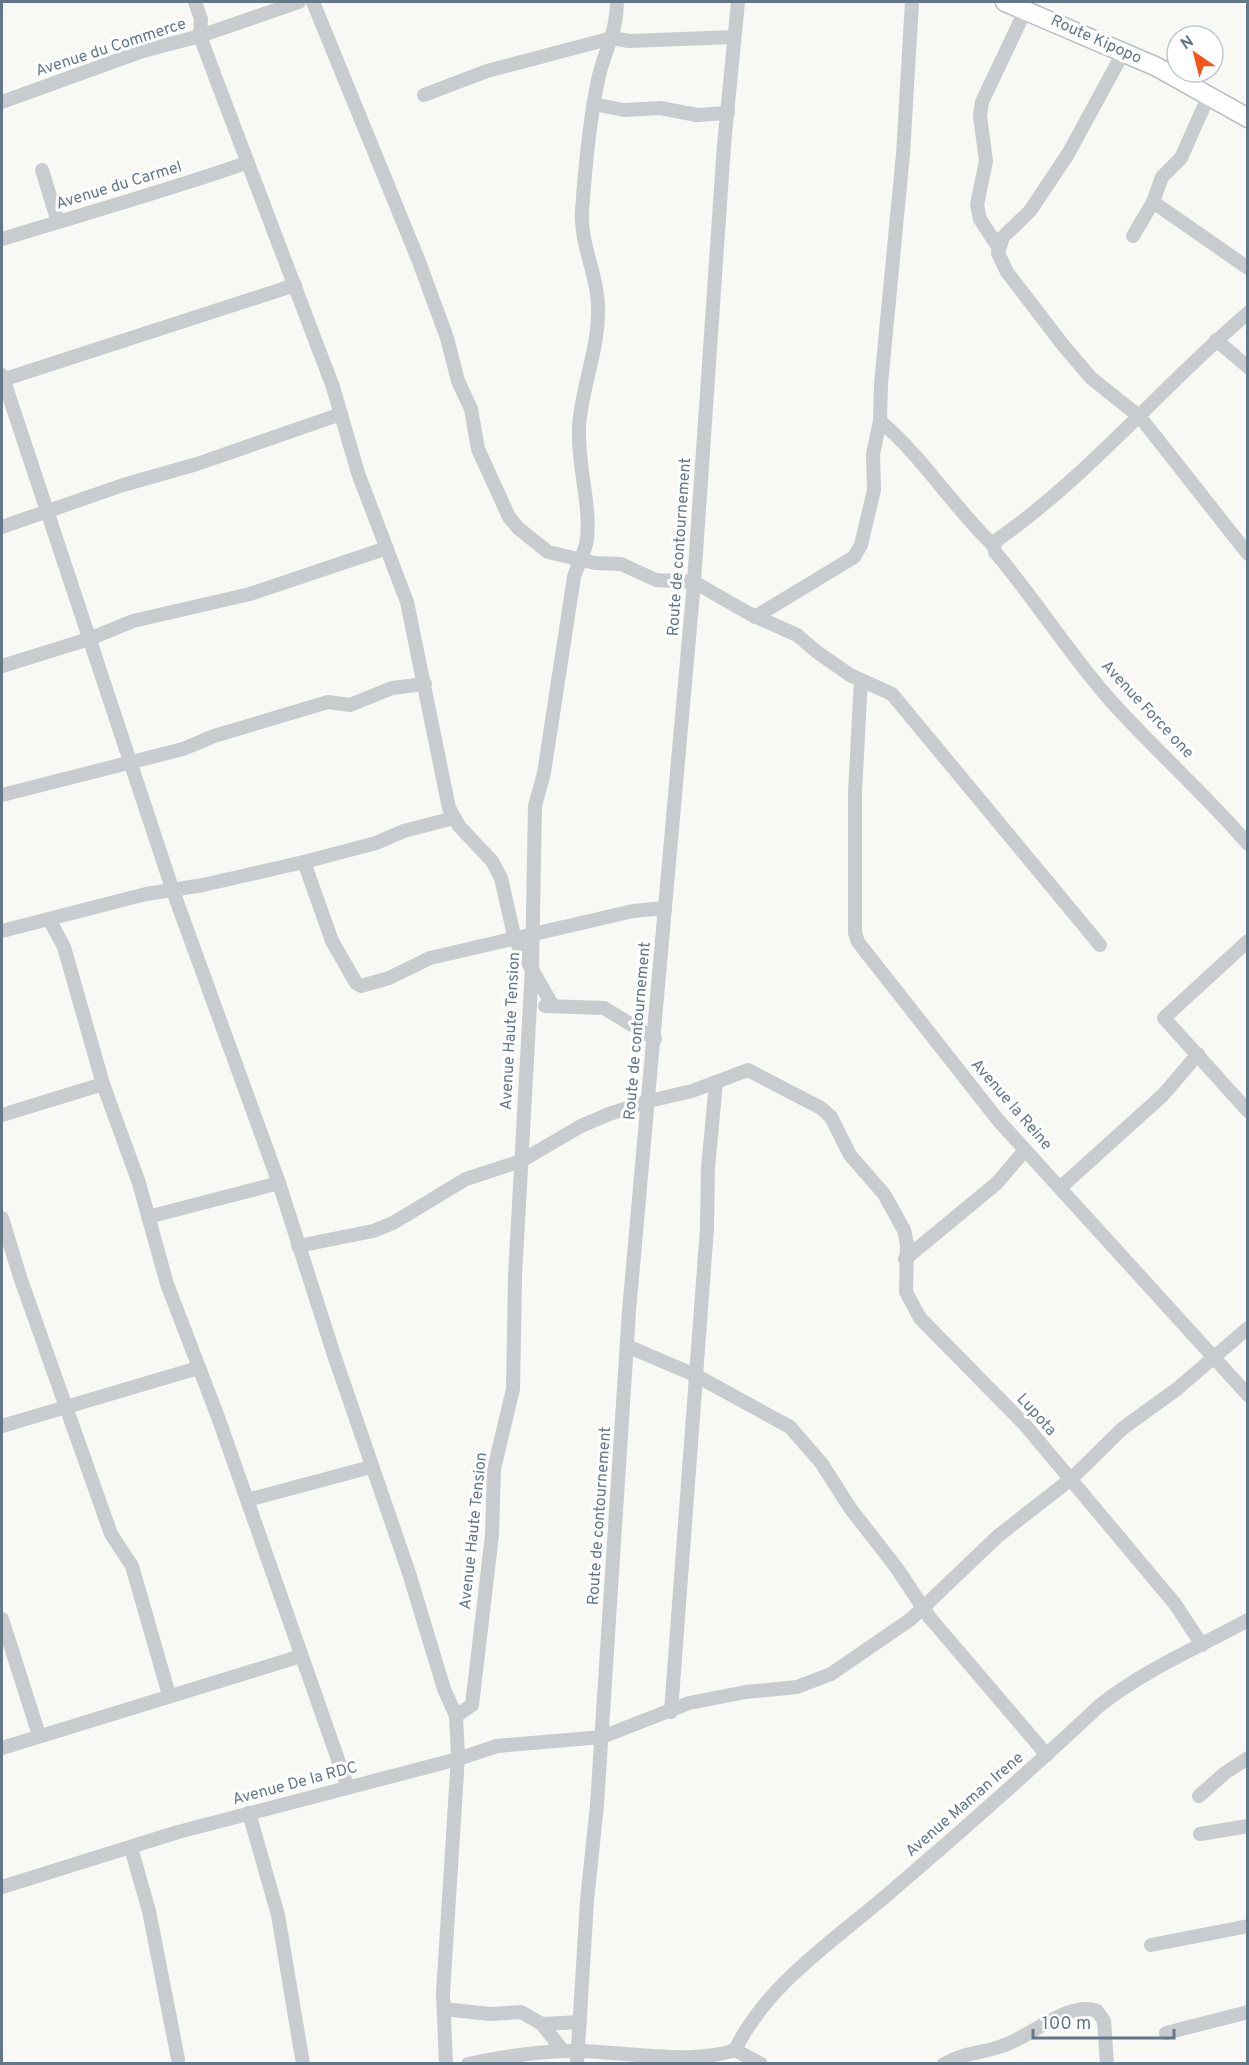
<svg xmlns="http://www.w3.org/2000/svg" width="1249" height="2065" font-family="Overpass,sans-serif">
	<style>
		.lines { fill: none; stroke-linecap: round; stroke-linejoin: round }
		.major-casing { stroke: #bbbfc3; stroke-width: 21 }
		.minor { stroke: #c8cccf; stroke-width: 14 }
		.major { stroke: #fff; stroke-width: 18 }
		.labels { text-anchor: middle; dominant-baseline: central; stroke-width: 6; stroke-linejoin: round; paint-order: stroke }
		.street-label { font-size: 16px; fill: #647789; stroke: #fff }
	</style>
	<rect width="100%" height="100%" fill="#f8f8f5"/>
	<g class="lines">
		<defs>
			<path id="major" d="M1005 2 1155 66 1248 118"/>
		</defs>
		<use href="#major" class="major-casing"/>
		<g class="minor">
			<path d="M195 2 201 19 200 36 216 79 333 387 358 473 407 602 449 808 459 826 492 861 501 878 515 940 553 1006"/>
			<path d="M313 2 418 259 447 338 458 381 471 409 478 449 509 517 518 528 548 552 595 563 621 564 656 580 694 582 750 614 797 635 817 652 850 675 892 694 1100 945"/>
			<path d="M1123 53 1068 154 1030 211 1003 237 998 253 1007 272 1063 345 1091 378 1140 417 1248 554"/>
			<path d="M424 95 487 71 612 38 629 41 734 37"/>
			<path d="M2 102 143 51 200 36 299 2"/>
			<path d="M593 104 624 110 660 108 697 115 728 113"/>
			<path d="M42 170 58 222"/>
			<path d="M1153 202 1248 268"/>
			<path d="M1133 236 1153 202 1162 177 1181 158 1209 95"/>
			<path d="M2 239C83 214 166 191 246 163"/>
			<path d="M998 247 980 219 977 205 986 161 980 116 982 102 1025 11"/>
			<path d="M1216 340 1248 367"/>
			<path d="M2 375 173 891 279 1183 334 1355 409 1573 444 1689 456 1716"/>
			<path d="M2 380 295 285"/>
			<path d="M880 421C923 457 953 507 994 546L995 552C1036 600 1069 654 1111 701 1155 750 1205 794 1248 844"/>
			<path d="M2 527 123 485 197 464 341 414"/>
			<path d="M994 546 997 540C1090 475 1161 387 1248 313"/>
			<path d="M755 617 854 557 861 545 874 490 873 454 880 421 881 384 903 154 912 2"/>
			<path d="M2 666 89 639 133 621 250 594 387 548"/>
			<path d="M861 680 855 792V933L858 942 998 1120 1248 1395"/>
			<path d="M2 795 183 749 214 736 328 702 350 705 392 688 425 684"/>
			<path d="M304 862 376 843 404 831 454 818"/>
			<path d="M49 919 64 947 103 1084 139 1183 167 1284 218 1417 348 1788"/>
			<path d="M2 931 146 894 203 885 304 862 332 941 356 983 361 986 389 978 430 958 633 911 665 908"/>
			<path d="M1248 941 1164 1018 1248 1111"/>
			<path d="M545 1006 604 1008 655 1039"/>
			<path d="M2 1115 103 1084"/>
			<path d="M1061 1187 1163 1095 1198 1054"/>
			<path d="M148 1217 279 1183"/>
			<path d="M2 1218 20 1277 111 1534 132 1566 169 1695"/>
			<path d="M298 1246 373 1231 393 1223 466 1179 521 1161 581 1126 609 1114 649 1101 692 1091 748 1070 821 1108 831 1117 850 1155 884 1194 904 1230 907 1244 906 1292 920 1318 1026 1426 1175 1604 1202 1645"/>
			<path d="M905 1259 997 1183 1025 1150"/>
			<path d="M627 1346 695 1375 790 1427 822 1464 850 1508 896 1567 930 1618 1047 1755"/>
			<path d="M2 1426 198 1368"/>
			<path d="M247 1500 371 1467"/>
			<path d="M2 1619 39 1735"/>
			<path d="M671 1712 707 1228 708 1168 716 1082"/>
			<path d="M2 1748 301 1656"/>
			<path d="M1199 1796 1225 1773 1248 1758"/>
			<path d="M249 1813 278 1915 303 2064"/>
			<path d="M1200 1834 1248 1826"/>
			<path d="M131 1848 149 1911 178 2059"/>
			<path d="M2 1887 178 1832 458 1759 497 1746 602 1737 689 1703 746 1692 797 1687 831 1674 911 1619 998 1536 1071 1479 1123 1428 1177 1389 1248 1328"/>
			<path d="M1151 1945 1248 1926"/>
			<path d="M444 2009 490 2014 521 2012 542 2024 563 2051"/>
			<path d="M542 2024 580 2022"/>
			<path d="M1166 2033 1248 2012"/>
			<path d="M735 2050C768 1982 838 1938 894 1889 964 1829 1032 1769 1099 1706 1144 1670 1197 1648 1248 1620"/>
			<path d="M735 2050 761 2064"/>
			<path d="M446 2064 443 1993 458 1756 456 1716 472 1705 492 1535 494 1469 513 1389 515 1277 532 968 535 806 544 773 574 577C578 564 585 553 587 539 591 505 577 464 579 426 582 385 600 346 598 305 597 273 580 244 582 211 585 168 589 123 598 80 604 51 617 33 617 2"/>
			<path d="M468 2064C504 2057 542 2050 579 2051 625 2052 692 2065 735 2050"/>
			<path d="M577 2064 587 1901 597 1805 629 1311 694 582 724 145 738 2"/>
			<path d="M944 2064C963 2053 982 2053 1002 2046 1029 2038 1069 2000 1097 2011L1104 2021 1107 2064"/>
		</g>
		<use href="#major" class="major"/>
	</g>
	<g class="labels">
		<g class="street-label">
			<text transform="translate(1096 40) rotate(24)">Route Kipopo</text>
			<text transform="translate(111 48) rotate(-18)">Avenue du Commerce</text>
			<text transform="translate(119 186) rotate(-17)">Avenue du Carmel</text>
			<text transform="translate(680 547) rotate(-86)">Route de contournement</text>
			<text transform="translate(1147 710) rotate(47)">Avenue Force one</text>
			<text transform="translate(511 1031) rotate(-87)">Avenue Haute Tension</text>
			<text transform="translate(638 1031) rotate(-85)">Route de contournement</text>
			<text transform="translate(1011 1105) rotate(49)">Avenue la Reine</text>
			<text transform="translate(1036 1415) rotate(48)">Lupota</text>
			<text transform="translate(600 1516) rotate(-86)">Route de contournement</text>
			<text transform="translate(474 1531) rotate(-84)">Avenue Haute Tension</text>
			<text transform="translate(295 1784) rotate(-15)">Avenue De la RDC</text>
			<text transform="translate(965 1805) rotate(-41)">Avenue Maman Irene</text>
		</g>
	</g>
	<rect width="1249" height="2065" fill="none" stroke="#647789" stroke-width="6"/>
	<g transform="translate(1195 54) rotate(325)"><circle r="28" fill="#ffffff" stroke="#c1c9d0" stroke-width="1.5"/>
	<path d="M0-4.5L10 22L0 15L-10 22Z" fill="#f55519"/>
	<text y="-9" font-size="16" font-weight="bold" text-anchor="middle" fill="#647789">N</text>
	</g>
	<path d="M1033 2029v9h141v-9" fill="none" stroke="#647789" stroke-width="3"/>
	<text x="1042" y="2029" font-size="18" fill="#647789" stroke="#ffffff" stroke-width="4.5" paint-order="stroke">100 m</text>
</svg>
